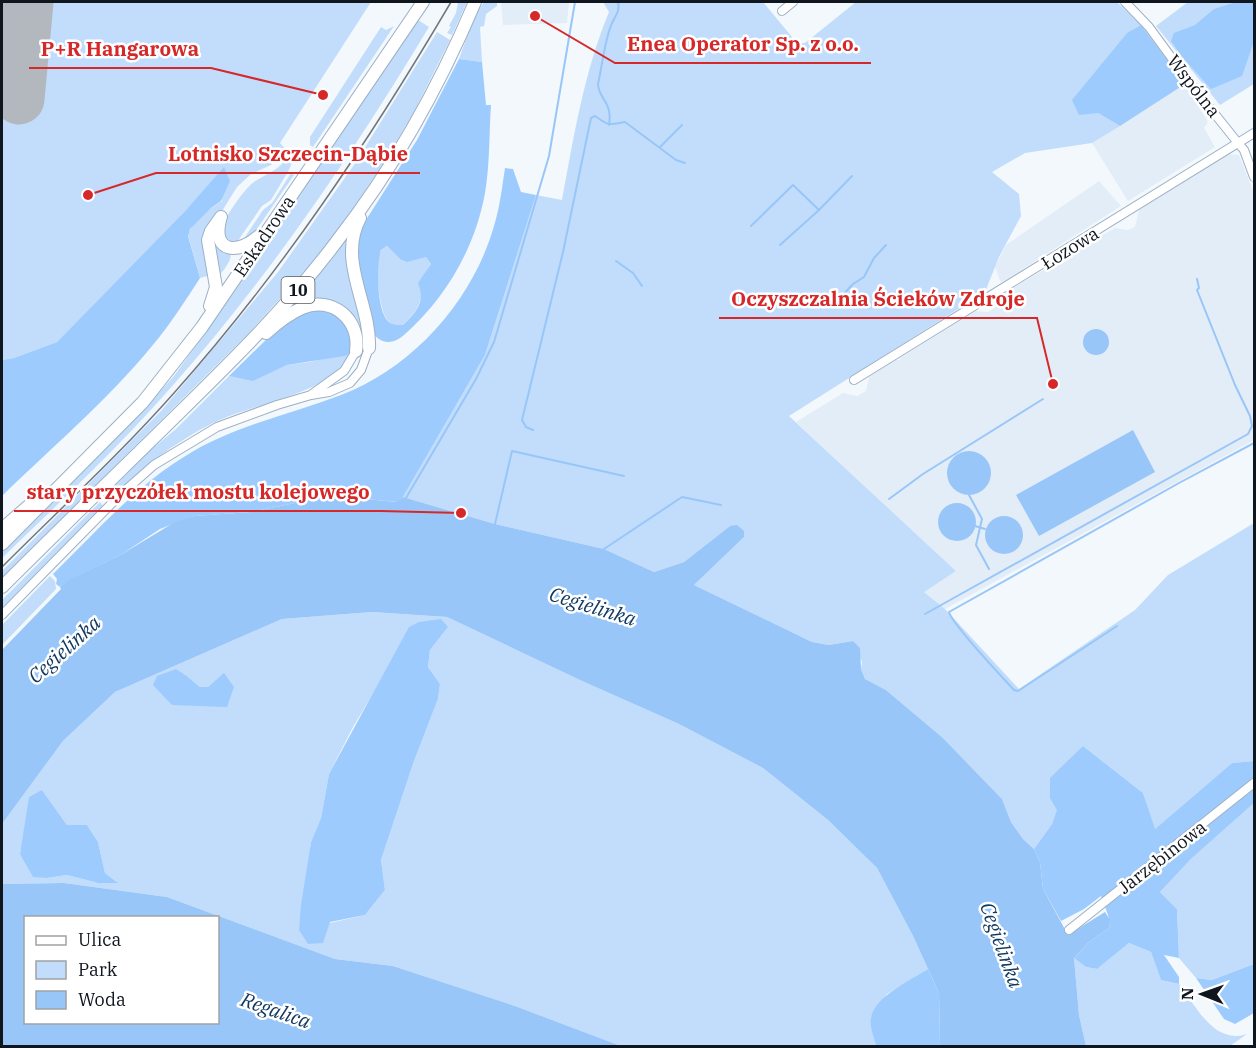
<svg xmlns="http://www.w3.org/2000/svg" width="1256" height="1048" font-family="'IBM Plex Serif',serif">
	<style>
		.built { fill: #e2edf8 }
		.green { fill: #c1ddfb; fill-rule: evenodd }
		.forest { fill: #9ecbfd; fill-rule: evenodd }
		.water { fill: #99c6f8; fill-rule: evenodd }
		.lines { fill: none; stroke-linecap: round; stroke-linejoin: round }
		.stream { stroke: #99c6f8; stroke-width: 2 }
		.runway { stroke: #b2b8bd; stroke-width: 51 }
		.minor-casing { stroke: #9cb0c6; stroke-width: 10 }
		.primary-casing { stroke: #9cb0c6; stroke-width: 14 }
		.minor { stroke: #fff; stroke-width: 8 }
		.primary { stroke: #fff; stroke-width: 12 }
		.tram { stroke: #71777e; stroke-width: 1.5 }
		.labels { text-anchor: middle; dominant-baseline: central; stroke-width: 5; stroke-linejoin: round; paint-order: stroke }
		.shield { fill: #fff; stroke: #575c62; stroke-width: 1.5 }
		.shield-label { font-size: 16px; font-weight: bold; fill: #0f161e }
		.street-label { font-size: 18px; fill: #0f161e; stroke: #fff }
		.water-label { font-size: 20px; font-style: italic; fill: #123a61; stroke: #fff }
		.leader { fill: none; stroke: #d62828; stroke-width: 2 }
		.callout-dot { fill: #d62828; stroke: #fff; stroke-width: 2 }
		.callout-label { font-size: 20px; text-anchor: middle; font-weight: bold; fill: #d62828; stroke: #fff; stroke-width: 5; stroke-linejoin: round; paint-order: stroke }
	</style>
	<rect width="100%" height="100%" fill="#f3f8fc"/>
	<g class="built">
		<path d="M501 2H569L567 23 503 25Z"/>
		<path d="M1185 84 1208 122 1204 128 1215 147 1128 201 1092 143Z"/>
		<path d="M1228 154 1239 155 1254 193V440L945 609 923 591 956 571 796 422 843 393 857 396 866 391 869 377 896 360H900V358L975 311 988 312 1002 303 1004 293 1115 228 1128 230 1135 227 1139 210Z"/>
		<path d="M1099 181 1121 206 1001 283 995 267 1006 245Z"/>
	</g>
	<g class="green">
		<path d="M2 2H371L280 143 285 149 271 165 251 174 237 187 206 237 211 275 200 278 188 235C192 221 209 209 222 201L224 168 186 210 57 342 14 358 2 360Z"/>
		<path d="M458 2H467L452 35 447 33 451 27 449 26 456 13Z"/>
		<path d="M484 2H497V6L486 14 484 26 480 27 482 62 459 59 474 17Z"/>
		<path d="M603 2H763L797 43H805L856 2H1117L1141 25 1128 32 1098 113 1120 126 1092 143 1025 153 992 172 1019 194 1021 216 999 257 985 292 789 416 956 571 924 592 945 609 1019 689 1135 610 1168 575 1254 523V761L1232 763 1154 830 1143 793 1083 746 1052 824 1034 849 1023 839 1011 822 1002 799 943 738 886 690 865 679 861 669 862 662 853 641 829 645 812 642 694 585 744 537 730 526 684 562 654 572 604 549 495 524 403 497 485 355 536 195 562 200C574 136 584 72 609 12Z"/>
		<path d="M1188 2H1254V84L1220 105 1156 26Z"/>
		<path d="M418 20 429 27C353 153 272 273 174 384 120 446 60 502 2 558V551L132 422 174 376 218 315Z"/>
		<path d="M394 26 313 147 310 145V137L381 27 386 30Z"/>
		<path d="M437 32 450 40 413 114 386 159 350 214 314 261 246 336 2 578V571L161 411 278 272 354 165Z"/>
		<path d="M290 152 295 154 289 170 271 200 262 206 237 242 234 244 224 239C224 234 224 229 224 224 226 215 246 187 254 182 271 171 280 171 290 152Z"/>
		<path d="M291 173 294 175 250 239 243 240 263 210 272 203Z"/>
		<path d="M214 233C225 245 237 250 227 265 224 270 222 273 217 276L212 250Z"/>
		<path d="M349 236 365 334 363 348 359 332 290 308Z"/>
		<path d="M387 246 400 259 426 257 431 264C421 277 426 287 420 301 417 311 410 317 403 325 397 325 393 326 389 322 380 315 376 273 377 261 378 254 381 249 387 246Z"/>
		<path d="M352 352C349 357 346 363 342 367 312 397 251 404 213 423 173 443 138 471 107 502L102 495 141 458 176 429 229 376 253 380 287 365 310 362Z"/>
		<path d="M100 502 103 506 2 609V600Z"/>
		<path d="M50 576 55 581 56 589 2 645V625Z"/>
		<path d="M372 612 447 617 582 681 679 724 763 768 828 820 877 868 913 936 928 969 887 994 871 1018 876 1046H621L515 1006 393 966 335 959 167 897 64 883 2 884V824L63 741 115 692 282 619ZM448 627 430 650 428 667 440 684 438 699 414 761 381 860 385 890 365 915 299 930 311 842 321 818 329 774 353 727 386 672ZM188 677 200 687H208L216 678 190 706ZM42 790 67 825H87L98 842 105 873 117 882 98 883 67 875 47 878 20 854 26 826Z"/>
		<path d="M1254 803V964L1212 980 1196 978 1179 958 1177 909 1160 892 1191 859Z"/>
		<path d="M1129 943 1151 952 1161 980 1179 984C1196 1006 1214 1045 1247 1034L1230 1046H1086L1079 1015 1074 958 1086 967 1097 969Z"/>
	</g>
	<g class="forest">
		<path d="M1236 2H1254V41L1242 76 1211 89 1184 59 1171 41 1174 33 1195 25 1214 9Z"/>
		<path d="M1141 25 1185 84 1120 126 1098 113 1079 115 1072 100 1128 32Z"/>
		<path d="M459 59 482 62 486 105H491C489 134 490 164 485 193 475 248 446 298 404 335 392 346 379 344 371 330L356 248 364 223 417 140ZM387 246 400 259 407 262 426 257 431 264 418 283C426 302 416 312 403 325 396 325 390 325 386 319 377 305 376 265 381 250Z"/>
		<path d="M224 167 230 181 221 201 211 208 190 229 188 236 200 278C185 301 170 325 152 346 107 401 52 447 2 496V360L14 358 57 342 186 210Z"/>
		<path d="M505 168 513 169 521 192 536 195 485 355 403 497 397 502 346 497 300 502 251 512 194 516 160 529 122 554 68 581 60 587 56 584 57 579 53 574C97 531 138 483 192 452 238 425 291 414 341 395 413 368 473 300 494 226 500 207 502 187 505 168Z"/>
		<path d="M308 310 333 311 351 328 352 352 345 356 287 365 253 381 229 376 275 331Z"/>
		<path d="M441 619 448 627 430 650 428 667 440 684 438 699 414 761 381 860 385 890 365 915 330 922 323 943 308 944 299 930 301 905 311 842 321 818 329 774 409 627 419 622Z"/>
		<path d="M176 669 188 677 200 687H208L224 673 234 687 227 707 172 705 153 685 157 676Z"/>
		<path d="M1083 746 1143 793 1155 829 1232 763 1254 761V803L1191 859 1160 892 1177 909 1179 958 1164 955 1179 977V984L1161 980 1151 952 1129 943 1097 969 1086 967 1074 958 1089 942 1109 928C1111 917 1104 906 1101 896L1084 909 1061 921 1043 889 1040 862 1034 849 1052 824 1057 810 1050 798V778Z"/>
		<path d="M42 790 67 825H87L98 842 105 873 118 883H98L67 875 47 878 33 877 20 854 29 797Z"/>
		<path d="M1254 964V1013L1235 1024 1224 1019 1196 978 1212 980Z"/>
		<path d="M928 969 939 993 940 1046H876C875 1039 869 1026 871 1018 875 996 911 980 928 969Z"/>
	</g>
	<g class="water">
		<circle cx="1096" cy="342" r="13"/>
		<path d="M1133 430 1155 472 1039 536 1016 495Z"/>
		<circle cx="969" cy="473" r="22"/>
		<path d="M346 497 396 502 403 497 495 524 604 549 654 572 684 562 730 526 737 525 744 531V537L694 585 812 642 829 645 853 641 860 648 861 669 865 679 886 690 943 738 1002 799 1011 822 1023 839 1034 849 1040 862 1043 889 1068 935 1105 912 1110 920 1109 928 1089 942 1074 958 1079 1015 1086 1046H940L939 993 913 936 877 868 828 820 763 768 679 724 582 681 447 617 372 612 282 619 115 692 63 741 2 824V650L61 589 60 587 67 581 122 554 175 522 194 516 251 512 300 502Z"/>
		<circle cx="957" cy="522" r="19"/>
		<circle cx="1004" cy="535" r="19"/>
		<path d="M64 883 167 897 335 959 393 966 515 1006 621 1046H2V884ZM26 918H218V1022H26Z"/>
	</g>
	<g class="lines">
		<g class="stream">
			<path d="M609 125C613 101 598 99 598 84 602 66 604 46 610 28 613 18 621 12 618 2"/>
			<path d="M660 147 682 125"/>
			<path d="M751 226 793 185 819 210 852 176"/>
			<path d="M780 245 819 210"/>
			<path d="M616 261 633 273 642 286"/>
			<path d="M840 298 853 284 864 277 874 258 886 245"/>
			<path d="M533 430 526 427 522 420 563 252 591 118 595 116C609 126 608 125 625 122L676 160 685 163"/>
			<path d="M969 495 982 519 976 545 989 569"/>
			<path d="M406 498 476 379 494 342 549 156 575 2"/>
			<path d="M889 499 923 474 1043 399"/>
			<path d="M495 524 512 451 624 476"/>
			<path d="M975 526 985 529"/>
			<path d="M604 549 682 497 721 505"/>
			<path d="M925 614 1248 434 1252 426 1250 416 1235 385 1197 290 1199 288 1197 279"/>
			<path d="M1117 626 1018 691 1014 690C1002 677 952 624 949 612L1179 483 1254 443"/>
		</g>
		<path class="runway" d="M19 99 28 2"/>
		<defs>
			<g id="minor">
				<path d="M1125 2 1149 27 1190 83 1238 143 1244 150 1254 177"/>
				<path d="M782 11 793 2"/>
				<path d="M854 380 1254 133"/>
				<path d="M312 394 344 371 356 351"/>
				<path d="M2 615 120 495 154 465 217 427 277 405 311 395 329 392 350 383 361 370 369 348"/>
				<path d="M1069 930 1254 783"/>
			</g>
			<g id="primary">
				<path d="M360 218C337 261 371 304 369 348"/>
				<path d="M220 220C212 254 239 254 259 236"/>
				<path d="M210 306 216 287 208 240 211 231 221 217"/>
				<path d="M266 333C277 323 288 314 302 308 332 295 361 320 356 351"/>
				<path d="M2 529 32 503"/>
				<path d="M2 544 143 402 202 327 423 2"/>
				<path d="M2 587C60 529 119 472 177 415 233 360 290 304 337 241 394 168 439 87 475 2"/>
			</g>
		</defs>
		<use href="#minor" class="minor-casing"/>
		<use href="#primary" class="primary-casing"/>
		<use href="#minor" class="minor"/>
		<use href="#primary" class="primary"/>
		<path class="tram" d="M2 567C59 510 120 454 174 393 281 273 370 140 451 2"/>
	</g>
	<g class="labels">
		<rect class="shield" x="281.5" y="277" width="33" height="26" rx="4.5"/>
		<g class="shield-label">
			<text x="298" y="290">10</text>
		</g>
		<g class="street-label">
			<text transform="translate(1194 86) rotate(52)">Wspólna</text>
			<text transform="translate(264 236) rotate(-56)">Eskadrowa</text>
			<text transform="translate(1070 248) rotate(-32)">Łozowa</text>
			<text transform="translate(1162 857) rotate(-38)">Jarzębinowa</text>
		</g>
		<g class="water-label">
			<text transform="translate(593 606) rotate(17)">Cegielinka</text>
			<text transform="translate(64 649) rotate(-42)">Cegielinka</text>
			<text transform="translate(1002 945) rotate(70)">Cegielinka</text>
			<text transform="translate(276 1010) rotate(19)">Regalica</text>
		</g>
	</g>
	<path class="leader" d="M535 16L615 63H871M323 95L211 68H29M88 195L156 173H420M1053 384L1037 318H719M461 513L381 511H14"/>
	<g class="callout-dot">
		<circle cx="535" cy="16" r="6"/>
		<circle cx="323" cy="95" r="6"/>
		<circle cx="88" cy="195" r="6"/>
		<circle cx="1053" cy="384" r="6"/>
		<circle cx="461" cy="513" r="6"/>
	</g>
	<g class="callout-label">
		<text x="743" y="51">Enea Operator Sp. z o.o.</text>
		<text x="120" y="56">P+R Hangarowa</text>
		<text x="288" y="161">Lotnisko Szczecin-Dąbie</text>
		<text x="878" y="306">Oczyszczalnia Ścieków Zdroje</text>
		<text x="198" y="499">stary przyczółek mostu kolejowego</text>
	</g>
	<rect width="1256" height="1048" fill="none" stroke="#0f161e" stroke-width="6"/>
	<rect x="24" y="916" width="195" height="108" fill="#ffffff" stroke="#9fa2a5" stroke-width="1.5"/>
	<rect x="36" y="936" width="30" height="9" fill="#ffffff" stroke="#9fa2a5" stroke-width="1.5"/>
	<text x="78" y="946" font-size="18" fill="#0f161e">Ulica</text>
	<rect x="36" y="961" width="30" height="18" fill="#c1ddfb" stroke="#9fa2a5" stroke-width="1.5"/>
	<text x="78" y="976" font-size="18" fill="#0f161e">Park</text>
	<rect x="36" y="991" width="30" height="18" fill="#99c6f8" stroke="#9fa2a5" stroke-width="1.5"/>
	<text x="78" y="1006" font-size="18" fill="#0f161e">Woda</text>
	<g transform="translate(1202 994) rotate(271)" stroke="#ffffff" stroke-width="4.5" paint-order="stroke">
	<path d="M0-4.5L10 22L0 15L-10 22Z" fill="#0f161e"/>
	<text y="-9" font-size="16" font-weight="bold" text-anchor="middle" fill="#0f161e">N</text>
	</g>
</svg>
